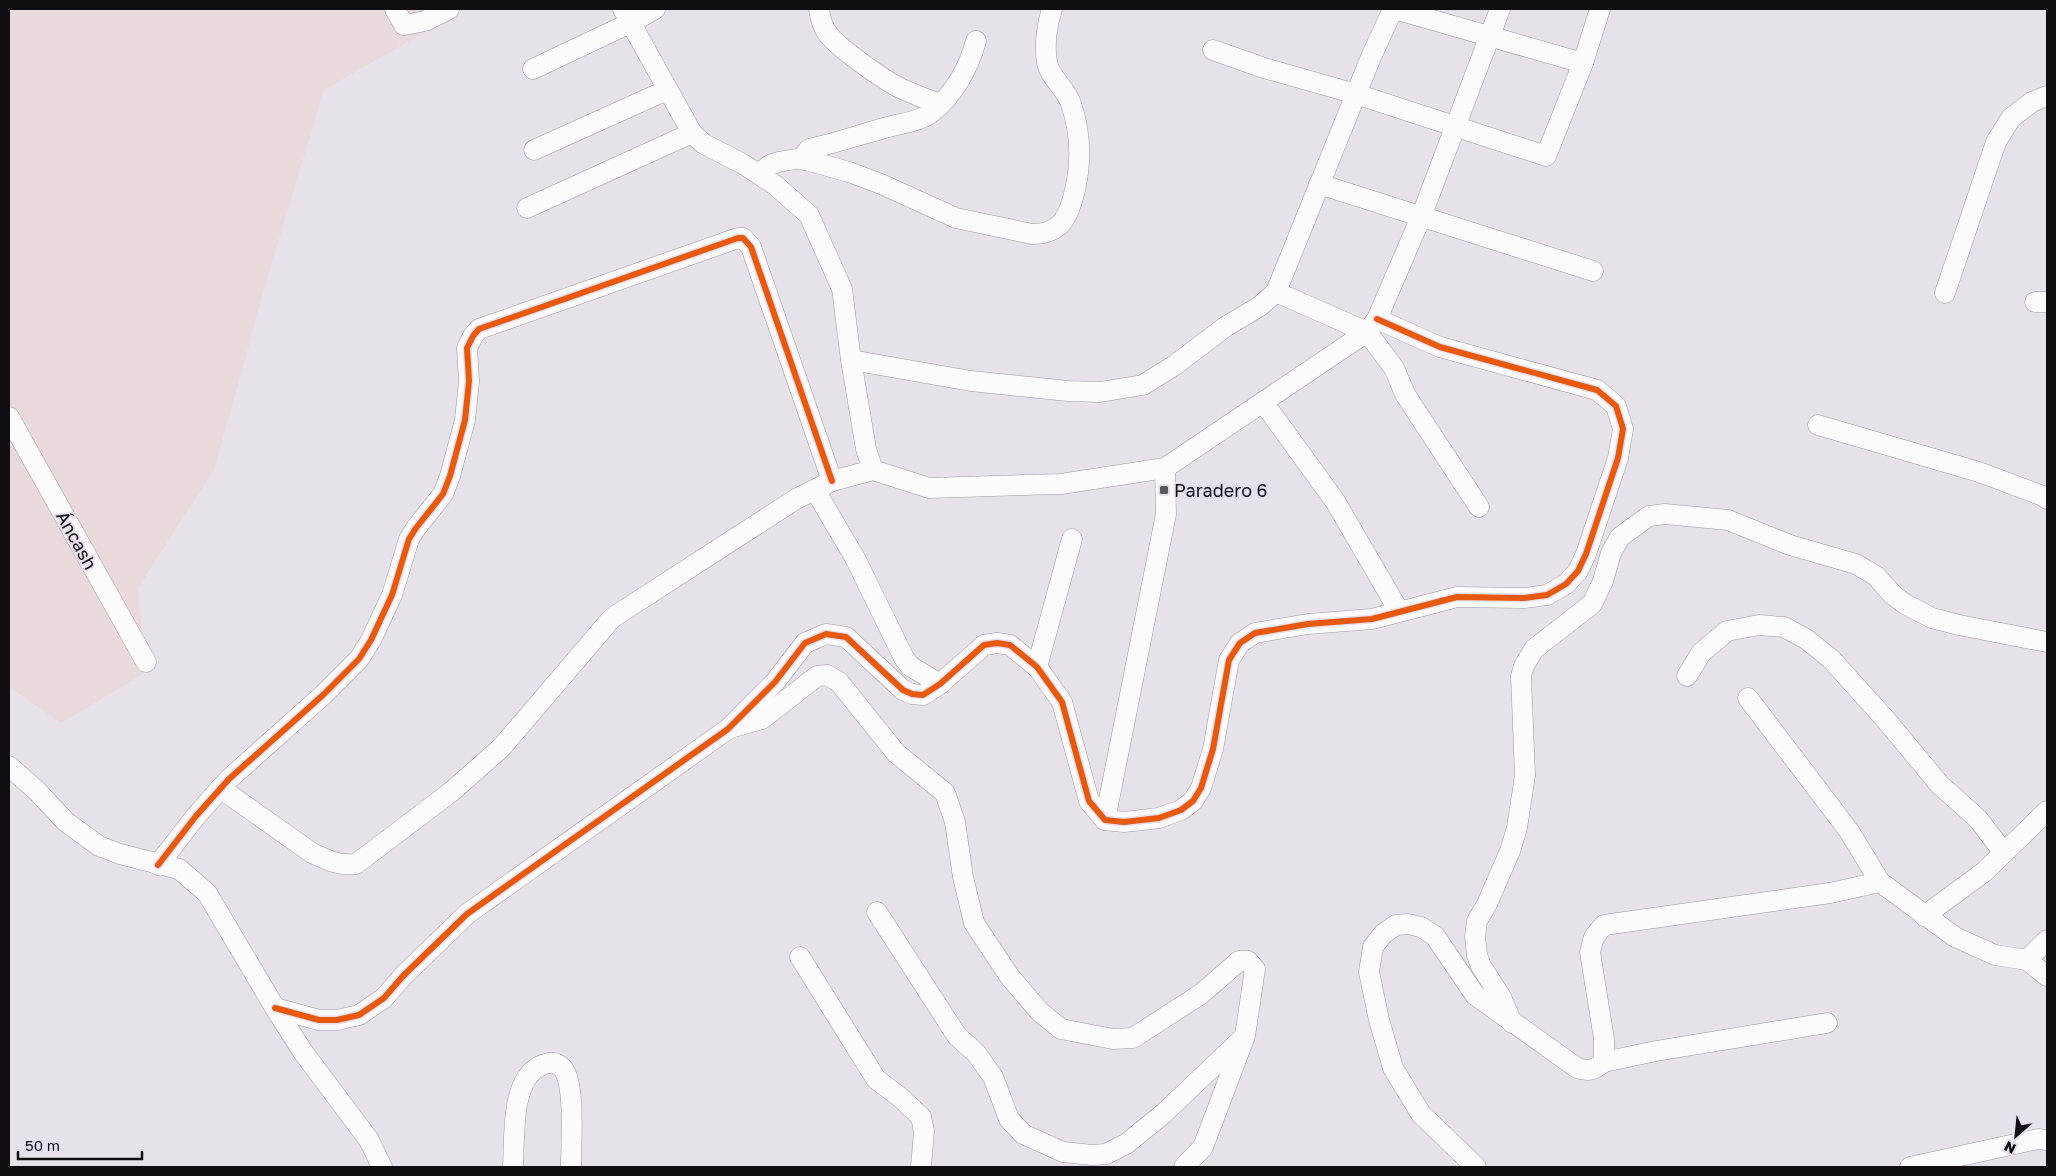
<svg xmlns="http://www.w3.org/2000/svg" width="2056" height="1176" font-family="'Golos Text',sans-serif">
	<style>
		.industrial { fill: #ead9db }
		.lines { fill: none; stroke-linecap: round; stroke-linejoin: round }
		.minor-casing { stroke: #9c989e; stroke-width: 21 }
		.minor { stroke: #fbfbfc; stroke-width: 20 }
		.cycleway-casing { stroke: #e7dfee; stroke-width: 9 }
		.cycleway { stroke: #e8590c; stroke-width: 6 }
		.poi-dot { fill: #5c585e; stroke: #e7dfee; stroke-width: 2 }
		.labels { text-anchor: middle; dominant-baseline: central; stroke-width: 4; stroke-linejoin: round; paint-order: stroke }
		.poi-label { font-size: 18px; fill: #110e13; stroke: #e7dfee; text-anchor: start }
		.street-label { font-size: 18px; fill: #110e13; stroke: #e7dfee }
	</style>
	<rect width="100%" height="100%" fill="#e7e2ea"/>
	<path class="industrial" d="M9 9H465L324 90 266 283 215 468 138 588 146 672 61 723 9 687Z"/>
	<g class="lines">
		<defs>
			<g id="minor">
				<path d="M395 9 404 25 425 21 449 9"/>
				<path d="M623 9 692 133 704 144 743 164 775 185 809 215 842 289 851 360 866 449 873 470"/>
				<path d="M819 9C820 18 822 26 828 34 838 48 884 80 900 88 913 94 926 99 940 104"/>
				<path d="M1394 9 1583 63"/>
				<path d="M1213 50 1264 68 1356 94 1546 156 1583 63 1600 9"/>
				<path d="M533 69 630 23 655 9"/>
				<path d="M534 150 667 90"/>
				<path d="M806 160V153L809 149C836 143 862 134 888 127 903 123 919 122 932 112 954 95 969 67 976 41"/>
				<path d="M759 174 770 165 778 162 796 159 806 160 849 172 881 184 956 218 1032 234C1062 234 1069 216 1075 190 1082 159 1081 131 1070 101 1064 87 1049 76 1047 62 1044 45 1047 24 1052 9"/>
				<path d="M1319 184 1593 271"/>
				<path d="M527 208 692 133"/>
				<path d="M1276 292 1371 57 1393 9"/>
				<path d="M1945 293 1996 142 2011 118 2032 102 2047 96"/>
				<path d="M2035 302H2047"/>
				<path d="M851 360 971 381 1068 391 1100 392 1143 385 1175 365 1225 327 1260 306 1276 292 1367 332 1394 368 1405 394 1416 411 1479 507"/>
				<path d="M1263 402 1335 501 1399 611"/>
				<path d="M9 417 146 662"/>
				<path d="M1818 425 1979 472 2043 496 2047 499"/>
				<path d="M815 490 855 558 904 658 910 666 940 684"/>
				<path d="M1037 667 1072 539"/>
				<path d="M1687 676 1701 653 1727 631 1759 625 1784 627 1806 639 1831 659 1886 720 1940 785 1978 819 2004 853"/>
				<path d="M1748 698 1849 831 1880 882 1955 937 1995 955 2027 960 2047 976"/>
				<path d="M730 728 762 719 817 676 827 675 839 682 896 753 945 793 955 822 963 877 974 923 1010 977 1040 1012 1061 1029 1113 1039 1133 1038 1201 994 1239 961H1248L1255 969 1245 1036 1203 1147 1184 1167"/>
				<path d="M9 766 37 791 66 822 99 846 120 854 179 869 207 893 275 1008 303 1052 369 1140 382 1167"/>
				<path d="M220 788 312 853C327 860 339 866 356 864L451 792 501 748 612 618 796 499 832 481 873 470 929 488 1061 484 1165 468 1367 332 1377 319 1421 217 1500 9"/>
				<path d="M1105 820 1166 514 1165 468"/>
				<path d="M158 865 196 816 229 779 323 695 359 659 371 640 392 595 409 539 416 528 443 494 450 476 465 420 469 381 467 348 473 336 479 329 738 238H743L751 247 832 481"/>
				<path d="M877 912 957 1036 976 1053 993 1077 1009 1119 1023 1134 1063 1152 1092 1155 1106 1154 1126 1144 1163 1114 1242 1039"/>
				<path d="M1924 916 1984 872 2047 811"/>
				<path d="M800 957 876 1079 901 1098 921 1117 924 1131 921 1167"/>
				<path d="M2027 960 2047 940"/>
				<path d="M275 1008 319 1020H337L359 1015 384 998 403 976 467 914 728 729 775 682 805 643 826 634 846 637 903 690 912 694 923 695 940 684 984 645 997 643 1010 645 1037 667 1062 702 1089 801 1105 820 1124 822 1159 818 1181 810 1193 801 1201 788 1213 749 1229 660 1240 643 1255 633 1308 624 1372 619 1457 597 1524 598 1547 595 1566 584 1578 571 1586 554 1618 458 1623 429 1616 406 1597 390 1440 347 1377 319"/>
				<path d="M1512 1023 1501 997 1481 966 1477 955 1475 937 1477 921 1487 904 1510 851 1517 828 1525 775 1521 676 1524 666 1534 649 1592 604 1603 581 1611 553 1620 537 1649 516 1665 514 1728 520 1790 545 1856 564 1876 576 1893 595 1905 604 1932 618 1959 625 2047 642"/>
				<path d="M1604 1062 1656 1051 1827 1023"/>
				<path d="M513 1167C515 1137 509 1070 549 1063 556 1062 562 1066 565 1072 575 1092 571 1144 571 1167"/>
				<path d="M1476 1167 1421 1114 1393 1068 1379 1020 1369 972 1373 947 1383 934 1396 925 1408 924 1421 927 1435 936 1475 995 1577 1068C1589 1072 1594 1070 1604 1062V1039L1590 952 1594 937 1604 925 1830 893 1880 882"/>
				<path d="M1910 1167 2038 1139 2047 1140"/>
			</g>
		</defs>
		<use href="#minor" class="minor-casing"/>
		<use href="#minor" class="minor"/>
		<defs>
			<g id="cycleway">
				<path d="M158 865 196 816 229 779 323 695 359 659 371 640 392 595 409 539 416 528 443 494 450 476 465 420 469 381 467 348 473 336 479 329 738 238H743L751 247 832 481"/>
				<path d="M275 1008 319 1020H337L359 1015 384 998 403 976 467 914 728 729 775 682 805 643 826 634 846 637 903 690 912 694 923 695 940 684 984 645 997 643 1010 645 1037 667 1062 702 1089 801 1105 820 1124 822 1159 818 1181 810 1193 801 1201 788 1213 749 1229 660 1240 643 1255 633 1308 624 1372 619 1457 597 1524 598 1547 595 1566 584 1578 571 1586 554 1618 458 1623 429 1616 406 1597 390 1440 347 1377 319"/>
			</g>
		</defs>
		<use href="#cycleway" class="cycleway-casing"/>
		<use href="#cycleway" class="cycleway"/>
	</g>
	<rect class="poi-dot" x="1159" y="485" width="10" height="10" rx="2.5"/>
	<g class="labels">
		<g class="poi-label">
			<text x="1174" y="490">Paradero 6</text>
		</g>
		<g class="street-label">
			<text transform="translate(77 540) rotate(61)">Áncash</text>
		</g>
	</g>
	<rect width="2056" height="1176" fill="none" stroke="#110e13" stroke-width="20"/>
	<g transform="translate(2016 1136) rotate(207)" stroke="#e7dfee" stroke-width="4" paint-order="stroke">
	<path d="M0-4L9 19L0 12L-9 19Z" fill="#110e13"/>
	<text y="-8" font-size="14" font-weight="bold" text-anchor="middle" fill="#110e13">N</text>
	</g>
	<path d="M18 1151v8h124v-8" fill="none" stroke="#110e13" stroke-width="2.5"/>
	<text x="25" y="1151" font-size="15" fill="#110e13" stroke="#e7dfee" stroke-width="4" paint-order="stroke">50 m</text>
</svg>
